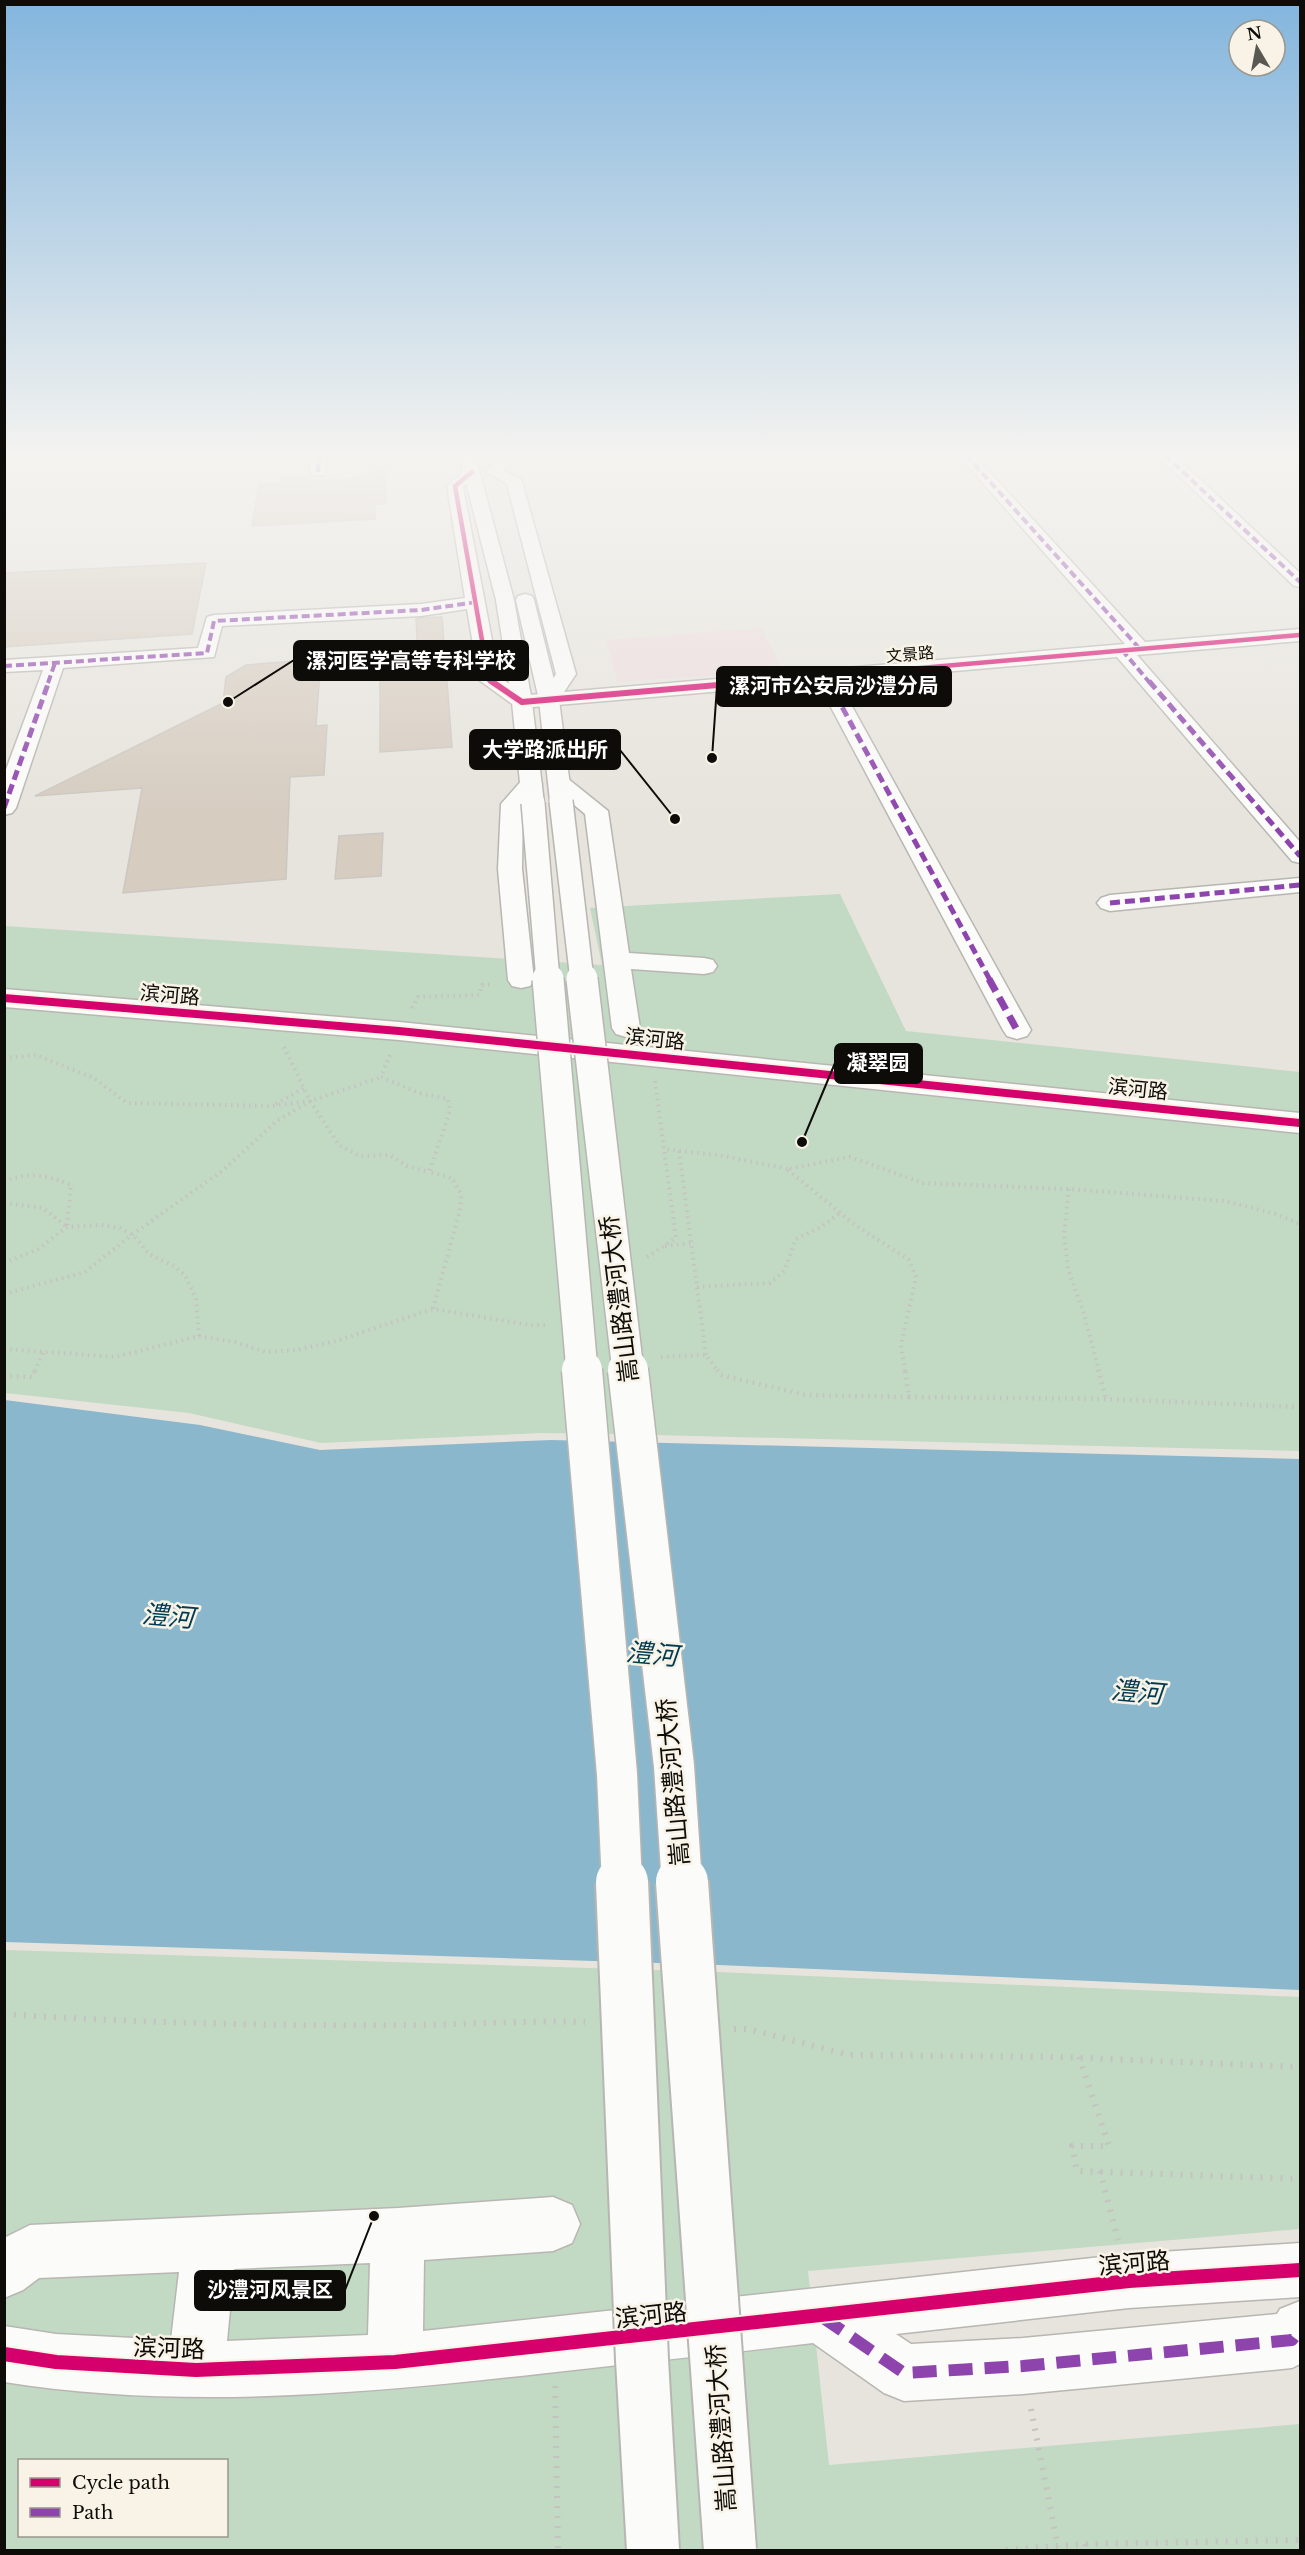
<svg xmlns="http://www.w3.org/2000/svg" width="1305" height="2555" font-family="'Libre Baskerville','Noto Sans SC',serif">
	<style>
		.commercial { fill: #ebdbdb }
		.green { fill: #c2d9c4; fill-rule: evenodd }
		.water { fill: #8bb7cc }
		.building { fill: #d6ccc0; stroke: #cbc7c2; stroke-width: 1.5 }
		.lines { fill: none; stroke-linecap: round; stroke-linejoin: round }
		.minor-casing { stroke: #b8b6b1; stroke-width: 3 }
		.major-casing { stroke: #b8b6b1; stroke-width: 3 }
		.path-far2 { stroke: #c4c3c0; stroke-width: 4; stroke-dasharray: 1.5 4.5; stroke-linecap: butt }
		.path-far1 { stroke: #c4c3c0; stroke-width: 4.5; stroke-dasharray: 1.5 5; stroke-linecap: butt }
		.path { stroke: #c4c3c0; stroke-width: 6; stroke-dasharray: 2 8; stroke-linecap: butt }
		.minor { fill: #fbfbfa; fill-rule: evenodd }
		.major { fill: #fbfbfa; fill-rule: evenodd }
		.major-bridge-far3-casing { stroke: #b8b6b1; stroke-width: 26; stroke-linecap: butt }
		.major-bridge-far2-casing { stroke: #b8b6b1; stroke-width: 34; stroke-linecap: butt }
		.major-bridge-far1-casing { stroke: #b8b6b1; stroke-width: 43; stroke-linecap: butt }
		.major-bridge-casing { stroke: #b8b6b1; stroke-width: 56; stroke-linecap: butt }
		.major-bridge-far3 { stroke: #fbfbfa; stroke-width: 23 }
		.major-bridge-far2 { stroke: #fbfbfa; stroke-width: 31 }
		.major-bridge-far1 { stroke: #fbfbfa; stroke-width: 40 }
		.major-bridge { stroke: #fbfbfa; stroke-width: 52 }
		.quiet-far3 { stroke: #8e44ad; stroke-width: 4; stroke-dasharray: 8 4; stroke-linecap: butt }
		.quiet-far2 { stroke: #8e44ad; stroke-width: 5; stroke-dasharray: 10 5; stroke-linecap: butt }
		.quiet-far1 { stroke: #8e44ad; stroke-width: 7; stroke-dasharray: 14 7; stroke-linecap: butt }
		.quiet { stroke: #8e44ad; stroke-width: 12; stroke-dasharray: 24 12; stroke-linecap: butt }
		.cycleway-far3-casing { stroke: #f8f3e6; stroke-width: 7 }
		.cycleway-far2-casing { stroke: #f8f3e6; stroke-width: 9 }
		.cycleway-far1-casing { stroke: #f8f3e6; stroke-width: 12 }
		.cycleway-casing { stroke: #f8f3e6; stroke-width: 18 }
		.cycleway-far3 { stroke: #d6006c; stroke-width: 4.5 }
		.cycleway-far2 { stroke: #d6006c; stroke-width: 6 }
		.cycleway-far1 { stroke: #d6006c; stroke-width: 8 }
		.cycleway { stroke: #d6006c; stroke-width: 14 }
		.labels { text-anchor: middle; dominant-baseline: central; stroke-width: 5; stroke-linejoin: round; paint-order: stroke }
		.far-street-label { font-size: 16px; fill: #0e0c08; stroke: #f8f3e6 }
		.street-label { font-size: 20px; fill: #0e0c08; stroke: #f8f3e6 }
		.near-street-label { font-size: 24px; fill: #0e0c08; stroke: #f8f3e6 }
		.near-water-label { font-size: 26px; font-style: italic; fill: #013b52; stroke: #f8f3e6 }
		.leader { fill: none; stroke: #0e0c08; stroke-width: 2 }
		.callout-dot { fill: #0e0c08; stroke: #f8f3e6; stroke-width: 2 }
		.callout { fill: #0e0c08; stroke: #0e0c08; stroke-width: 2 }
		.callout-label { font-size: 21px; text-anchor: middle; font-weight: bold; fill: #fff }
	</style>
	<rect width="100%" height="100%" fill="#e7e4dd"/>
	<path class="commercial" d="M761 628 783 670 618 682 606 640Z"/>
	<g class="green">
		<path d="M840 894 906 1031 1300 1072V1451L617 1434 541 1433 321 1443 189 1413 5 1393 4 926 602 965 590 908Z"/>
		<path d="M5 1950 717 1972 1300 1997V2229L808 2271 829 2465 1300 2424V2550H5ZM20 2460H226V2536H20Z"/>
	</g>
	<path class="water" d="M5 1400 200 1425 320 1450 551 1440 1300 1459V1990L719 1965 5 1942Z"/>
	<g class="building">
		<path d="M386 471V504H375V519L252 526 259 484 280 483 281 477 309 475 310 481 355 479 372 472Z"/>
		<path d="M206 563 192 634 4 647V573Z"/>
		<path d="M442 617 452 747 380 752V666L418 663 416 618Z"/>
		<path d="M306 660 320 670 316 726 327 725 324 775 290 777 286 879 123 893 142 788 35 796 223 703 226 677 246 665Z"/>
		<path d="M383 833 381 876 335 879 339 836Z"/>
	</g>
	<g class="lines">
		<defs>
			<g id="minor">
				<path d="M311 455H327L324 475H312L310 472Z"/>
				<path d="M958 455H974L1145 642 1300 629V641L1137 655 1300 842V863L1292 861 1117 657 838 681 1031 1030 1027 1036 1017 1039 1007 1036 1003 1030 818 683 522 708 515 706 479 680 467 609 421 616 222 626 214 657 63 668 16 808 12 813 4 815V775L43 670 4 672V660L198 648 207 617 214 615 421 604 465 598 447 486 466 469 472 467 480 472 463 487 499 677 526 695 543 694 556 674 507 484 486 471 494 466 520 479 522 482 576 674 564 692 1125 644Z"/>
				<path d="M1157 455H1174L1300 573V587L1294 586Z"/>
				<path d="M559 776 567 778 608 811 629 953 704 958 713 960 717 966 713 972 704 974 631 969 640 1028 636 1034 626 1037 616 1034 612 1028 585 814 548 783 551 778Z"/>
				<path d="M531 777 539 779 542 784 523 805 522 869 534 980 530 986 521 988 512 986 508 980 498 869 501 804 523 779Z"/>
				<path d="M1300 878V892L1110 911 1101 908 1097 903 1101 898 1110 895Z"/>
				<path d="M4 989 399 1022 1300 1113V1133L399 1040 4 1007Z"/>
				<path d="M553 2197 572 2205 580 2224 572 2243 553 2251 424 2260 423 2331 1129 2254 1300 2243V2297L1129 2308 896 2334 911 2344 1023 2338 1277 2314 1280 2309 1300 2301V2364L1292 2368 1023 2394 904 2401 884 2393 813 2343C721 2354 629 2364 538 2374 361 2394 181 2410 4 2382V2326L56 2334 171 2340 179 2272 39 2278 23 2290 4 2298V2238L30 2225 398 2208ZM370 2263 368 2335 227 2341 234 2269Z"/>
			</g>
			<g id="major">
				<path d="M459 455H475L514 600 532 702 544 803 541 808 533 810 525 808 522 803 512 702 496 600Z"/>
				<path d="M500 455H516L500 474H488L486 471Z"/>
				<path d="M525 594 532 596 534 600 559 700 572 801 569 806 561 808 553 806 550 801 539 700 516 600 518 596Z"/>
			</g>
		</defs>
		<use href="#minor" class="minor-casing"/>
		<use href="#major" class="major-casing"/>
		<g class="path-far2">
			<path d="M412 1008 418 997 479 995 482 985 493 984"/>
			<path d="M284 1047 310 1101 339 1145 360 1156 390 1155 407 1166 429 1172"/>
			<path d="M390 1055 381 1077 419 1093 448 1099 450 1111 429 1172 452 1178 461 1194 460 1210 433 1309"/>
			<path d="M4 1058 36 1055 94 1078 127 1103 272 1106 310 1101 381 1077"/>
			<path d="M655 1081 664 1149 724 1156 787 1169"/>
			<path d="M276 1104 304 1088"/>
			<path d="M679 1151 706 1355"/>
			<path d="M4 1181C28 1172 48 1175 71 1185L67 1227"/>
			<path d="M1069 1189 1064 1234 1068 1269 1084 1314 1099 1371"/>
			<path d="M4 1203 43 1208 67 1227"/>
			<path d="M665 1246 691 1243"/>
			<path d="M647 1257 676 1238 664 1149"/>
			<path d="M4 1263 38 1249 67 1227 102 1225 120 1228 134 1236 149 1254 174 1266 185 1275 196 1299 199 1336"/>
			<path d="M697 1287 770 1283 784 1271 796 1239 821 1227 840 1213"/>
			<path d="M4 1294 85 1272 133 1234 222 1171 278 1120 307 1103"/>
			<path d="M4 1349 115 1357 199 1336 235 1342 266 1352 297 1350 336 1341 433 1309 530 1325H546"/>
			<path d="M661 1357 706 1355 718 1371"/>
			<path d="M35 1371 43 1353"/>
			<path d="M905 1371 901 1345 916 1277 909 1260 855 1225 787 1169 850 1157 923 1183 1069 1189 1224 1201 1273 1213 1300 1224"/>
		</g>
		<g class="path-far1">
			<path d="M717 1370 721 1375 806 1395 909 1397 905 1370"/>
			<path d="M1098 1370 1106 1399"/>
			<path d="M4 1376 32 1377 35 1370"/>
			<path d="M909 1397 1106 1399 1300 1407"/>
		</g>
		<g class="path">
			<path d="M4 2014C137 2023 270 2026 403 2025 464 2025 524 2020 585 2022"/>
			<path d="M734 2029H748L849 2055 1060 2057 1300 2067"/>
			<path d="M1079 2057 1109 2146H1072L1077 2171 1300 2179"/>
			<path d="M1100 2171 1118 2240"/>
			<path d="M555 2386 558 2550"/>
			<path d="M1031 2409 1058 2547"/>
			<path d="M1085 2544 1087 2550"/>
			<path d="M1006 2550 1085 2544 1300 2540"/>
		</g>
		<use href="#minor" class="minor"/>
		<use href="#major" class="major"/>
		<defs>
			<g id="major-bridge-far3">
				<path d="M561 801 582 980"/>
				<path d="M533 803 548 980"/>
			</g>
			<g id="major-bridge-far2">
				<path d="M548 979 582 1371"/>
				<path d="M582 979 628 1371"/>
			</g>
			<g id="major-bridge-far1">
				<path d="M582 1370 617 1774 622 1884"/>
				<path d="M628 1370 674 1766 682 1884"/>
			</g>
			<g id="major-bridge">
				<path d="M622 1882 642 2360 653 2550"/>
				<path d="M682 1882 730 2550"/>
			</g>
		</defs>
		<use href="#major-bridge-far3" class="major-bridge-far3-casing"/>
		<use href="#major-bridge-far2" class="major-bridge-far2-casing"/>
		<use href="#major-bridge-far1" class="major-bridge-far1-casing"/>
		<use href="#major-bridge" class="major-bridge-casing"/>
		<use href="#major-bridge-far3" class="major-bridge-far3"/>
		<use href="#major-bridge-far2" class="major-bridge-far2"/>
		<use href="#major-bridge-far1" class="major-bridge-far1"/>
		<use href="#major-bridge" class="major-bridge"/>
		<g class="quiet-far3">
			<path d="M966 455 1140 649"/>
			<path d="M1165 455 1300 582"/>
			<path d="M318 472 319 455"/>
			<path d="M1122 650 1150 683"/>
			<path d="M4 666 207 653 214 621 421 610 477 602"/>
			<path d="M825 676 829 683"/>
			<path d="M48 683 55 663"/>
		</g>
		<g class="quiet-far2">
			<path d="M828 681 990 980"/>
			<path d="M1149 681 1300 856"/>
			<path d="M4 808 49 681"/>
			<path d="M1110 903 1300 885"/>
		</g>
		<path class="quiet-far1" d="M989 979 1017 1030"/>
		<path class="quiet" d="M822 2317 904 2373 1023 2366 1292 2340 1300 2329"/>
		<defs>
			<g id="cycleway-far3">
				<path d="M472 472 455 486 489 680 493 683"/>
				<path d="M748 683 1300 635"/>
			</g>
			<path id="cycleway-far2" d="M491 681 522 702 765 681"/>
			<path id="cycleway-far1" d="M4 998 399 1031 1300 1123"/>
			<path id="cycleway" d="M4 2354 56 2362 196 2370 395 2362 1129 2281 1300 2270"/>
		</defs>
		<use href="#cycleway-far3" class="cycleway-far3-casing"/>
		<use href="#cycleway-far2" class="cycleway-far2-casing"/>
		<use href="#cycleway-far1" class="cycleway-far1-casing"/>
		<use href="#cycleway" class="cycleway-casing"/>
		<use href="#cycleway-far3" class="cycleway-far3"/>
		<use href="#cycleway-far2" class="cycleway-far2"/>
		<use href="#cycleway-far1" class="cycleway-far1"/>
		<use href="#cycleway" class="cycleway"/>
	</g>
	<linearGradient id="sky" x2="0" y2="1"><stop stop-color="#83b5dd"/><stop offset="0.56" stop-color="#f4f3f0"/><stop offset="1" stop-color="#f4f3f0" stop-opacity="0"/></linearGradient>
	<rect width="1305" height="812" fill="url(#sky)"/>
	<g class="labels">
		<g class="far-street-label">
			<text transform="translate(910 654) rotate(-5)">文景路</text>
		</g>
		<g class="street-label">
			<text transform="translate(170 995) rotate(5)">滨河路</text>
			<text transform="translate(655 1039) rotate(6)">滨河路</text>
			<text transform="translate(1138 1089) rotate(6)">滨河路</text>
		</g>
		<g class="near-street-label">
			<text transform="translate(619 1299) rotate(-97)">嵩山路澧河大桥</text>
			<text transform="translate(673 1782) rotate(-95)">嵩山路澧河大桥</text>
			<text transform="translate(1134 2263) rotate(-5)">滨河路</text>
			<text transform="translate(651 2315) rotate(-6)">滨河路</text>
			<text transform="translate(169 2348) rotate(2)">滨河路</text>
			<text transform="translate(721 2428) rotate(-94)">嵩山路澧河大桥</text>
		</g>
		<g class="near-water-label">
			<text transform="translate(168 1616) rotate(5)">澧河</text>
			<text transform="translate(652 1654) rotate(5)">澧河</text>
			<text transform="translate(1137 1692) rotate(5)">澧河</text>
		</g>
	</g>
	<path class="leader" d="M228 702L294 660M712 758L717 686M675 819L620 750M802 1142L835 1063M374 2216L345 2290"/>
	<g class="callout-dot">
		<circle cx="228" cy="702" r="6"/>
		<circle cx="712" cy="758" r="6"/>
		<circle cx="675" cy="819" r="6"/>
		<circle cx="802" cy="1142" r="6"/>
		<circle cx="374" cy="2216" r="6"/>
	</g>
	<g class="callout">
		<rect x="294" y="641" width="234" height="39" rx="6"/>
		<rect x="717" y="667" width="234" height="39" rx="6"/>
		<rect x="470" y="730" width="150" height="39" rx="6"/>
		<rect x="835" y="1044" width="87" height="39" rx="6"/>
		<rect x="195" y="2271" width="150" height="39" rx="6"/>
	</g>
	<g class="callout-label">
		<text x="411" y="668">漯河医学高等专科学校</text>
		<text x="834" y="693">漯河市公安局沙澧分局</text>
		<text x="545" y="757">大学路派出所</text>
		<text x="878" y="1070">凝翠园</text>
		<text x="270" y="2297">沙澧河风景区</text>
	</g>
	<rect width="1305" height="2555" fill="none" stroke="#0e0c08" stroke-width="12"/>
	<rect x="18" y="2459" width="210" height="78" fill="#f8f3e6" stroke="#9a978d" stroke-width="1.5"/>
	<rect x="30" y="2478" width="30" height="9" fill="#d6006c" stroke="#9a978d" stroke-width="1.5"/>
	<text x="72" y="2489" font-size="18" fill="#0e0c08">Cycle path</text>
	<rect x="30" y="2508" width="30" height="9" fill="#8e44ad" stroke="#9a978d" stroke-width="1.5"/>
	<text x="72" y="2519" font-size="18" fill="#0e0c08">Path</text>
	<g transform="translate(1257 48) rotate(350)"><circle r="28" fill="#f8f3e6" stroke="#9a978d" stroke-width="1.5"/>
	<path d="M0-4.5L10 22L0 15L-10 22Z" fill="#5a5853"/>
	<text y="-9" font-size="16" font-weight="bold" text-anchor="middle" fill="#0e0c08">N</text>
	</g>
</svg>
